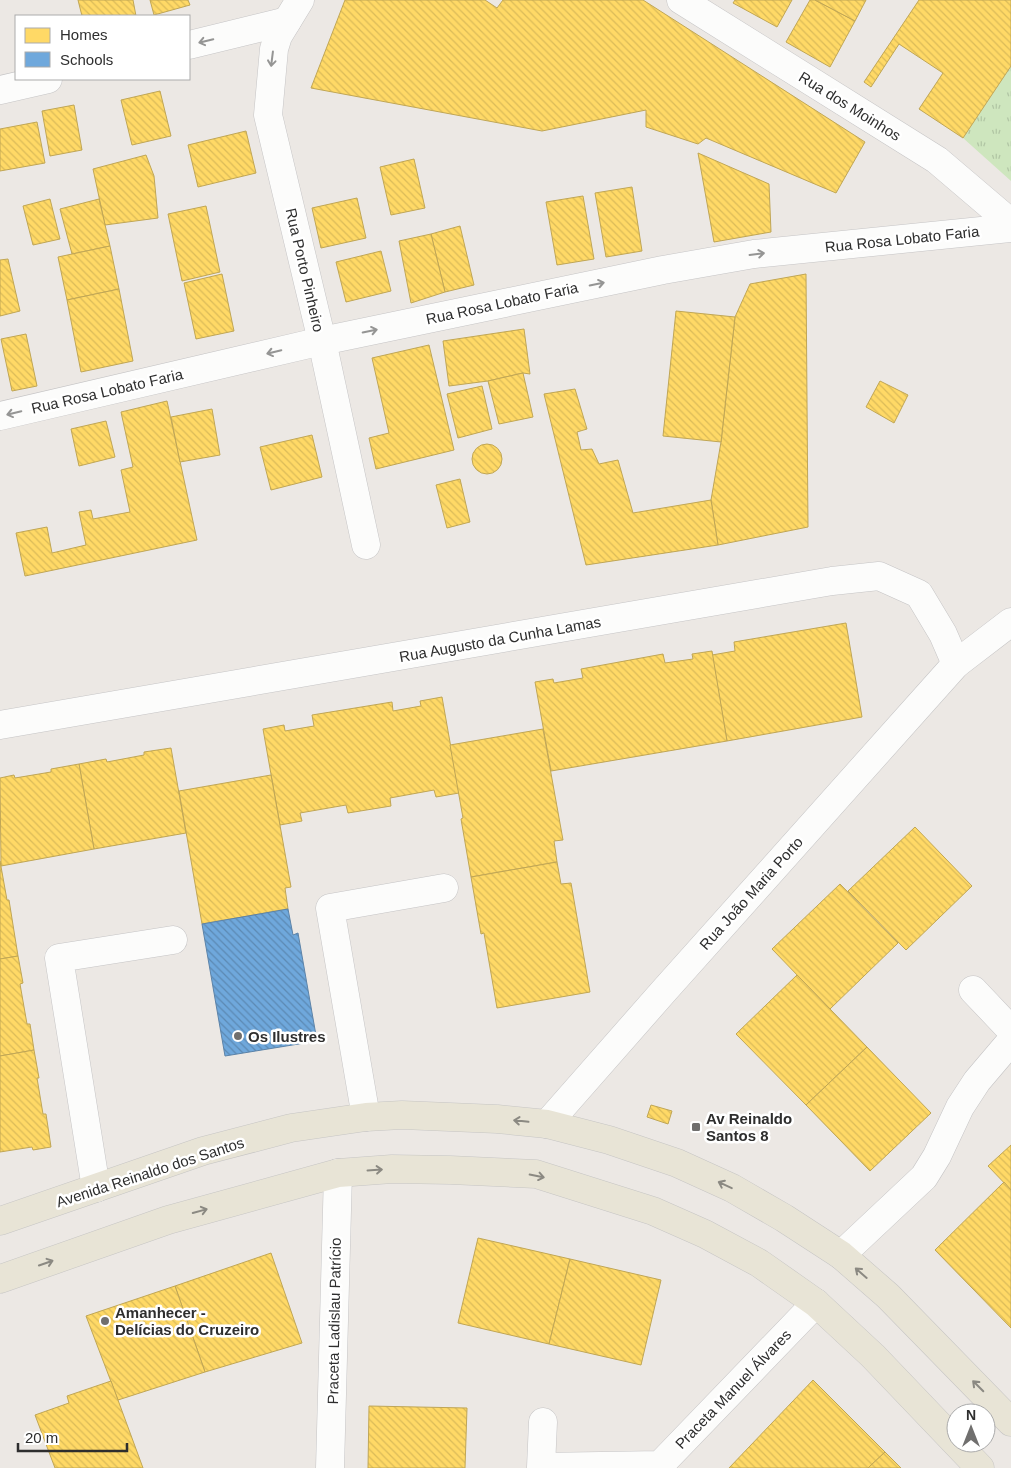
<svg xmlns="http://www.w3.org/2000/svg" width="1011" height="1468" font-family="Helvetica,sans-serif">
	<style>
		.grass { fill: url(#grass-tufts) }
		.homes { fill: url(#homes-back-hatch); stroke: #c0a655 }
		.schools { fill: url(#schools-back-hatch); stroke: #5c83a8 }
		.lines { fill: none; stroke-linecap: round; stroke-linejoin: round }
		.minor-casing { stroke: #c5c4c5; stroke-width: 29 }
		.major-casing { stroke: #c6c5c4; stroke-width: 29 }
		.minor { stroke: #fcfcfb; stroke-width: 28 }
		.major { stroke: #e8e4d6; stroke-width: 28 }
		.oneway { stroke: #959594 }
		.oneway2 { stroke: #8b8982 }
		.poi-dot { fill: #706f6e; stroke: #fff; stroke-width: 2 }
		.labels { text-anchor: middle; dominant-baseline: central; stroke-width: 5; stroke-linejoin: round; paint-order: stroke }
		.street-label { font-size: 15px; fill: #2e2e2e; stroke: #fff }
		.poi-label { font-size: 15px; font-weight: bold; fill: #2e2e2e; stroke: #fff; text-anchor: start }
	</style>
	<defs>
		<pattern id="grass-tufts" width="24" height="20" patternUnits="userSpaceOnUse" patternTransform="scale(1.25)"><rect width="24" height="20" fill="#cee6be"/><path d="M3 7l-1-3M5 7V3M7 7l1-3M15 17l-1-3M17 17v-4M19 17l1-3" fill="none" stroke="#b1c6a4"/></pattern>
		<pattern id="homes-back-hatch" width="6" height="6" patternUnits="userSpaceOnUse" patternTransform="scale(1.25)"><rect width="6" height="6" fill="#ffd966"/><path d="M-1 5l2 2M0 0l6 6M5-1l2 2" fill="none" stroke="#dbbb59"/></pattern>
		<pattern id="schools-back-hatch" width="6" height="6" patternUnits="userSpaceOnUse" patternTransform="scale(1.25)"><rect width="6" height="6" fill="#6fa8dc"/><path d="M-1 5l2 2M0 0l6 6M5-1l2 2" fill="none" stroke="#5c89b3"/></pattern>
	</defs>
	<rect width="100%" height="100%" fill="#ece8e4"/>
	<path class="grass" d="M1011 66V181L963 138Z"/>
	<g class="homes">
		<path d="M78 0H133L136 16H82Z"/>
		<path d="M150 0H188L190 5 154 15Z"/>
		<path d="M345 0H485L497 8 503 0H643L865 142 836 193 706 138 698 144 646 127V110L542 131 311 88Z"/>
		<path d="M735 0H792L777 27 733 3Z"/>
		<path d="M810 0H815L855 21 830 67 786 42Z"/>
		<path d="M815 0H866L855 21Z"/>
		<path d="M919 0H1011V66L963 138 919 109 943 73 899 44 871 87 864 82Z"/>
		<path d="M160 91 171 136 132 145 121 100Z"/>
		<path d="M74 105 82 150 50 156 42 111Z"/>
		<path d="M37 122 45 163 0 171V129Z"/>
		<path d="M246 131 256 173 198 187 188 145Z"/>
		<path d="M698 153 769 184 771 232 714 242Z"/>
		<path d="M146 155 154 176 158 218 105 225 93 169Z"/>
		<path d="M414 159 425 208 391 215 380 167Z"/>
		<path d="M632 187 642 251 606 257 595 193Z"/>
		<path d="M583 196 594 259 557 265 546 202Z"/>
		<path d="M357 198 366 238 321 248 312 208Z"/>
		<path d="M50 199 60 239 33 245 23 206Z"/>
		<path d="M99 199 110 246 72 254 60 209Z"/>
		<path d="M206 206 220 272 182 281 168 214Z"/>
		<path d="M460 226 474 285 445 292 431 234Z"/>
		<path d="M431 234 445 292 411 303 399 241Z"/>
		<path d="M110 246 119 289 67 300 58 257Z"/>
		<path d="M381 251 391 291 346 302 336 262Z"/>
		<path d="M8 259 20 311 0 316V260Z"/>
		<path d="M222 274 234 331 196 339 184 283Z"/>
		<path d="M806 274 808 527 718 545 711 500 721 442 735 317 750 284Z"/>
		<path d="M119 289 133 361 81 372 67 300Z"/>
		<path d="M676 311 735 317 721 442 663 436Z"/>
		<path d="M524 329 530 374 523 373 488 381 449 386 443 341Z"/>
		<path d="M26 334 37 386 12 391 1 339Z"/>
		<path d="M429 345 454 450 376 469 369 438 389 433 372 358Z"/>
		<path d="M523 373 533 417 499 424 488 381Z"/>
		<path d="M880 381 908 395 894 423 866 407Z"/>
		<path d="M482 386 492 429 458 438 447 394Z"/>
		<path d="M575 389 587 429 577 432 581 450 592 449 599 464 618 460 633 513 711 500 718 545 586 565 544 394Z"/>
		<path d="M167 401 197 540 25 576 16 533 47 527 52 553 86 545 79 512 91 510 93 519 130 512 121 470 133 467 121 412Z"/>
		<path d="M212 409 220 455 180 462 171 417Z"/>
		<path d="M106 421 115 457 79 466 71 429Z"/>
		<path d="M312 435 322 477 271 490 260 447Z"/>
		<circle cx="487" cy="459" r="15"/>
		<path d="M460 479 470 522 447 528 436 485Z"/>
		<path d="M846 623 862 717 727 741 712 655 735 651 734 642Z"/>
		<path d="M712 651 727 741 551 771 535 682 553 679 554 683 583 678 581 669 663 654 665 663 693 659 692 654Z"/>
		<path d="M442 697 459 793 436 797 434 790 390 798 391 806 348 813 346 805 300 813 302 821 280 825 263 729 284 725 285 731 314 726 312 715 392 702 393 711 421 706 420 701Z"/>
		<path d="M543 729 563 840 554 841 557 862 471 877 461 819 463 818 450 745Z"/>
		<path d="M171 748 186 833 94 849 79 764 106 759 107 762 144 755V752Z"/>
		<path d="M79 764 94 849 1 866 0 778 14 775 15 778 51 772V769Z"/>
		<path d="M271 775 291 887 285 888 288 909 202 924 179 791Z"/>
		<path d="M915 827 972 886 906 950 848 891Z"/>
		<path d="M0 861 7 900H9L18 956 0 959Z"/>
		<path d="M557 862 561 884 571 883 590 992 497 1008 484 933 481 934 471 877Z"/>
		<path d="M840 884 898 943 830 1009 772 949Z"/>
		<path d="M18 956 23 983 20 984 27 1024H30L34 1050 0 1056V959Z"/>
		<path d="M797 975 867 1047 806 1105 736 1034Z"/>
		<path d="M867 1047 931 1113 870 1171 806 1105Z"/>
		<path d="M34 1050 39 1078H37L43 1114H46L51 1147 33 1150 32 1147 0 1152V1056Z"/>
		<path d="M651 1105 672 1111 668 1124 647 1117Z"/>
		<path d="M1011 1145V1190L988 1166Z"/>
		<path d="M1004 1182 1011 1190V1328L935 1250Z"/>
		<path d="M478 1238 570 1259 549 1344 458 1323Z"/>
		<path d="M271 1253 302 1343 205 1372 175 1286Z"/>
		<path d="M570 1259 661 1280 641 1365 549 1344Z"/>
		<path d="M175 1286 205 1372 118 1400 86 1316Z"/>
		<path d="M813 1380 885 1452 868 1468H729Z"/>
		<path d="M111 1381 143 1468H55L35 1415 69 1403 67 1396Z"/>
		<path d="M369 1406 467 1408 465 1468H368Z"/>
		<path d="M885 1452 901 1468H868Z"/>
	</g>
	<path class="schools" d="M288 909 293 935 298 933 317 1041 225 1056 202 924Z"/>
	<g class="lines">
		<defs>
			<g id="minor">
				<path d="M300 0 278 36 274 49 268 115 322 341 366 545"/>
				<path d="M681 0 937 160 1011 223"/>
				<path d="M189 45 287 21"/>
				<path d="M0 90 48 79"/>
				<path d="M0 416 322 341 663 270 754 254 1011 228"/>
				<path d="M0 725 832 581 879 576 919 594 943 634 956 664"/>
				<path d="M973 990 1011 1030"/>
				<path d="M366 1117 330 908 444 888"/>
				<path d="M547 1124 663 992 956 664 1011 622"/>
				<path d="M96 1188 59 958 173 940"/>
				<path d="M841 1255 924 1177 937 1156 960 1107 977 1081 1011 1041"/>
				<path d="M543 1422 541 1467 660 1465 816 1303"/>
				<path d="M330 1468 338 1173"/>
			</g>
			<g id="major">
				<path d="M0 1221 203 1151 291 1128 366 1117 402 1115 497 1119 547 1124 609 1140 677 1163 732 1188 784 1218 841 1255 888 1296 1011 1422"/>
				<path d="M0 1279 168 1220 338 1173 392 1169 450 1170 536 1174 653 1211 705 1234 759 1263 816 1303 873 1356 980 1468"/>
			</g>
		</defs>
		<use href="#minor" class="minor-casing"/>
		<use href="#major" class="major-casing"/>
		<use href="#minor" class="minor"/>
		<use href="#major" class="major"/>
	</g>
	<defs><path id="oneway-shaft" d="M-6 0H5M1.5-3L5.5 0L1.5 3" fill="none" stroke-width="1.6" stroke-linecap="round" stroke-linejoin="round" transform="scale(1.25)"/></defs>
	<g class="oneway">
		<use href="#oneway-shaft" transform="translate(206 41) rotate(166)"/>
		<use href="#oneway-shaft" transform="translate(272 59) rotate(97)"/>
		<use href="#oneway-shaft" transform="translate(757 254) rotate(-7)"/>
		<use href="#oneway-shaft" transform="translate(597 284) rotate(-12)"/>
		<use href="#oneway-shaft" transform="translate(370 331) rotate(-12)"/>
		<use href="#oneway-shaft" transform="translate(274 352) rotate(167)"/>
		<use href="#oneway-shaft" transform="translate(14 413) rotate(167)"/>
	</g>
	<g class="oneway2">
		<use href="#oneway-shaft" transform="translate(521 1121) rotate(-174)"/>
		<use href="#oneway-shaft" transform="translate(375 1170) rotate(-4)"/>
		<use href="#oneway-shaft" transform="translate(537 1176) rotate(11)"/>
		<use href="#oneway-shaft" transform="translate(725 1185) rotate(-155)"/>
		<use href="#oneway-shaft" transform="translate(200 1211) rotate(-15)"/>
		<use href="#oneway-shaft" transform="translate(46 1263) rotate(-19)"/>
		<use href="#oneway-shaft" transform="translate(861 1273) rotate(-139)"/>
		<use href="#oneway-shaft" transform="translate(978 1386) rotate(-135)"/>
	</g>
	<g class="poi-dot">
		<circle cx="238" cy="1036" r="5"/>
		<rect x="691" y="1122" width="10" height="10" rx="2.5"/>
		<circle cx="105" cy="1321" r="5"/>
	</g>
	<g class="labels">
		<g class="street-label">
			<text transform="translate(850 106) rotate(32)">Rua dos Moinhos</text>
			<text transform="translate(902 239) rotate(-6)">Rua Rosa Lobato Faria</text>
			<text transform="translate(305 270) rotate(77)">Rua Porto Pinheiro</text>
			<text transform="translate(502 303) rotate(-12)">Rua Rosa Lobato Faria</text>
			<text transform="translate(107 391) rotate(-13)">Rua Rosa Lobato Faria</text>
			<text transform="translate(500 639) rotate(-10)">Rua Augusto da Cunha Lamas</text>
			<text transform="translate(751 893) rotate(-48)">Rua João Maria Porto</text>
			<text transform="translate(150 1172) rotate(-18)">Avenida Reinaldo dos Santos</text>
			<text transform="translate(334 1321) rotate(-89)">Praceta Ladislau Patrício</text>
			<text transform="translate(733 1389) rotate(-46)">Praceta Manuel Álvares</text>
		</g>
		<g class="poi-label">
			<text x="248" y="1036">Os Ilustres</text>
			<text x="706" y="1118">Av Reinaldo<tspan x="706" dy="17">Santos 8</tspan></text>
			<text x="115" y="1312">Amanhecer -<tspan x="115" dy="17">Delícias do Cruzeiro</tspan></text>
		</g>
	</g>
	<rect x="15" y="15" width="175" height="65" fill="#ffffff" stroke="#ababab"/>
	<rect x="25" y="28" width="25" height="15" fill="#ffd966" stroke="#ababab"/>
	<text x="60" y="40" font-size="15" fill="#2e2e2e">Homes</text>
	<rect x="25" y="52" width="25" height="15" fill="#6fa8dc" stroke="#ababab"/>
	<text x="60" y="65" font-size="15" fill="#2e2e2e">Schools</text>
	<g transform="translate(971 1428)"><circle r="24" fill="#ffffff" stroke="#ababab"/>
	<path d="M0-4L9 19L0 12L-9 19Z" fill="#706f6e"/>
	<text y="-8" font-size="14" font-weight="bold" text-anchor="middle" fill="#2e2e2e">N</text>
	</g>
	<path d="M18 1443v8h109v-8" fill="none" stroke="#2e2e2e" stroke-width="2.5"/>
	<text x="25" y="1443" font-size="15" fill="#2e2e2e" stroke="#ffffff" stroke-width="4" paint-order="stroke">20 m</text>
</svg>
